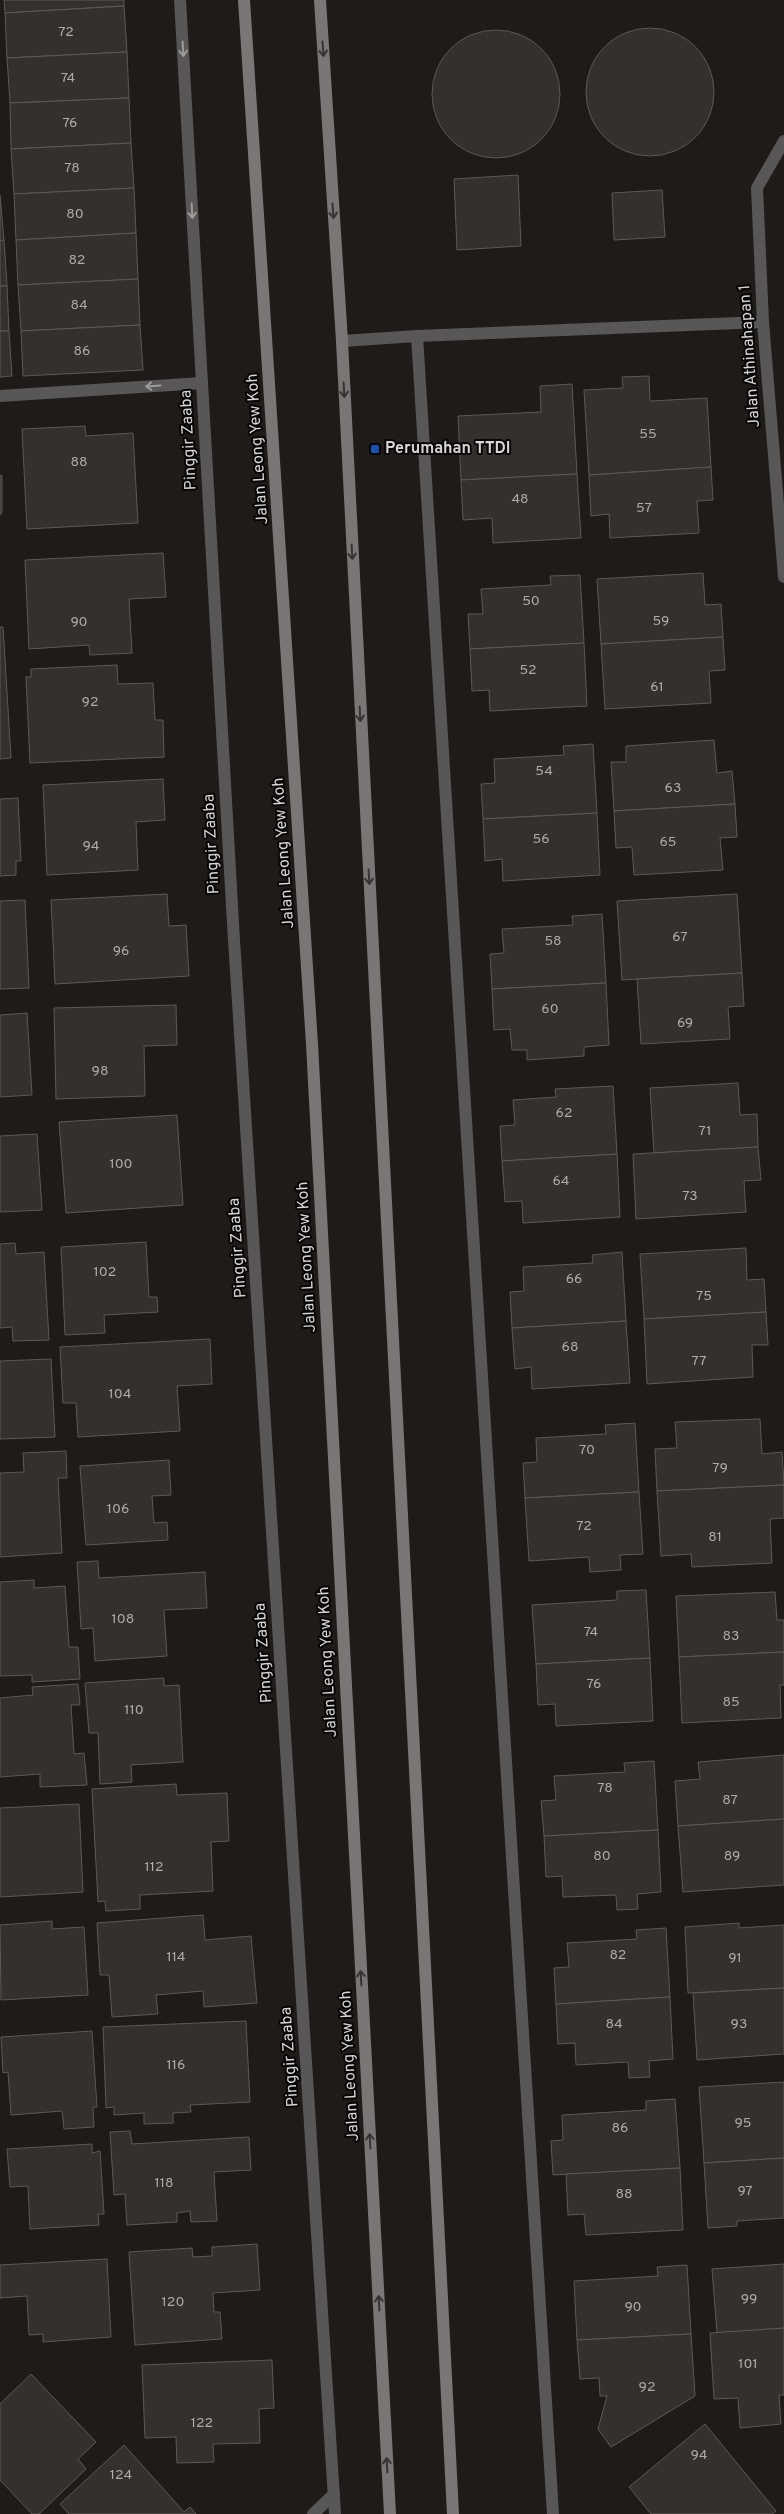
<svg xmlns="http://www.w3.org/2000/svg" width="784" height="2514" font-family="Overpass,sans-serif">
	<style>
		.building { fill: #34302d; stroke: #5e5956 }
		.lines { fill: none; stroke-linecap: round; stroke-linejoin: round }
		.lane { stroke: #585656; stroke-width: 12 }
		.street { stroke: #585656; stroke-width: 12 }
		.secondary { stroke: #7a7676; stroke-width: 12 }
		.oneway { stroke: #9e9b9b }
		.oneway2 { stroke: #363333 }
		.transit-dot { fill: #1a4fb4; stroke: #080606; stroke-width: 2 }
		.labels { text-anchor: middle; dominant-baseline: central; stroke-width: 4; stroke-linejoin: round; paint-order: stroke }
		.number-label { font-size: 14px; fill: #aeabaa }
		.street-label { font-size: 16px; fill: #d7d4d3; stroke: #080606 }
		.poi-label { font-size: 16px; font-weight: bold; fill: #d7d4d3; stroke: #080606; text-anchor: start }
	</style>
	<rect width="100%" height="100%" fill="#1f1b19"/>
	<g class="building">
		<path d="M4 0H124V6L5 13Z"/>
		<path d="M124 6 127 52 7 58 5 13Z"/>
		<circle cx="650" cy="92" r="64"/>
		<circle cx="496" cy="94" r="64"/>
		<path d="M127 52 129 98 10 103 7 58Z"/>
		<path d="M129 98 131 143 11 149 10 103Z"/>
		<path d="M131 143 134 188 14 194 11 149Z"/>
		<path d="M518 175 521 246 457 250 454 179Z"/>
		<path d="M134 188 136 233 16 240 14 194Z"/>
		<path d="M662 190 665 237 614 240 612 193Z"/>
		<path d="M0 195 4 240 0 241Z"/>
		<path d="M136 233 138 279 18 285 16 240Z"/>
		<path d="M4 240 7 286H0V241Z"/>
		<path d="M138 279 140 325 21 331 18 285Z"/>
		<path d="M0 286H7L9 331H0Z"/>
		<path d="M140 325 143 370 23 376 21 331Z"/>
		<path d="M0 331H9L12 376 0 377Z"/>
		<path d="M649 376 650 401 707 398 711 467 589 475 584 390 623 388 622 377Z"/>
		<path d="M572 384 577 474 461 480 458 416 541 412 540 386Z"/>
		<path d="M85 426 86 436 133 433 138 523 27 529 22 429Z"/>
		<path d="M711 467 713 500 697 501 699 533 610 538 609 514 591 516 589 475Z"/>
		<path d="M577 474 581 538 493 543 492 518 463 520 461 480Z"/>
		<path d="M0 475 2 476V512L0 515Z"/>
		<path d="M163 553 166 597 129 599 132 653 90 655 89 645 29 649 25 560Z"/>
		<path d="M703 573 705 605 721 604 723 637 601 644 597 579Z"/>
		<path d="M580 575 584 643 470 649 468 614H483L481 589 551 585 550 576Z"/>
		<path d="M0 627H3L11 758 0 759Z"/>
		<path d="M723 637 725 670 709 671 711 703 605 709 601 644Z"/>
		<path d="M584 643 587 706 490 711 489 690 472 691 470 649Z"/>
		<path d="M117 665 118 684 153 683 155 720H163L164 757 30 763 26 677H31V669Z"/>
		<path d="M714 740 717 773 732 771 735 804 614 811 611 762H626V746Z"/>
		<path d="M593 744 597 813 483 819 481 784 495 783 494 759 564 755 563 746Z"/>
		<path d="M163 779 165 820 136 822 138 870 47 875 43 785Z"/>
		<path d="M18 798 21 861H16V875L0 876V799Z"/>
		<path d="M735 804 737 837 720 838 723 870 634 875 632 847 616 848 614 811Z"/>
		<path d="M597 813 600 875 503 881 502 859 485 861 483 819Z"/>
		<path d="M167 894 169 926 186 925 189 976 55 984 51 900Z"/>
		<path d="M737 894 742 973 622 980 617 901Z"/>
		<path d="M25 900 29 988 0 989V901Z"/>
		<path d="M602 914 606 983 492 989 490 954 504 953 502 929 573 925 572 916Z"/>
		<path d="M742 973 744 1006 728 1007 730 1039 641 1044 637 979Z"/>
		<path d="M606 983 609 1045 584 1047V1056L527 1060V1050H512L510 1029 494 1030 492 989Z"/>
		<path d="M176 1005 177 1045 144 1046 145 1096 56 1099 54 1008Z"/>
		<path d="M27 1013 32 1095 0 1097V1015Z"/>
		<path d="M738 1083 740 1115 757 1114 758 1147 654 1153 650 1088Z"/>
		<path d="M613 1086 617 1154 502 1161 500 1126 515 1125 513 1100 556 1097 555 1089Z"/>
		<path d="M177 1115 183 1205 66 1213 59 1122Z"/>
		<path d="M37 1134 42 1210 0 1212V1136Z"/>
		<path d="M758 1147 761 1180 744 1181 746 1212 636 1219 633 1154Z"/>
		<path d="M617 1154 620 1217 523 1223 522 1201 505 1202 502 1161Z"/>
		<path d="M146 1242 149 1297H157L158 1312 104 1315 105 1333 65 1335 61 1247Z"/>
		<path d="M15 1243 16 1254 44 1252 49 1340 13 1341 12 1327 0 1328V1244Z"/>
		<path d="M746 1248 747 1280 764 1279 766 1312 644 1319 640 1254Z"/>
		<path d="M622 1252 626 1321 512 1328 510 1292 524 1291 523 1267 593 1263 592 1255Z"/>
		<path d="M766 1312 768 1345H752L753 1377 647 1384 644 1319Z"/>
		<path d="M626 1321 630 1383 532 1389 531 1367 515 1369 512 1328Z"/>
		<path d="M210 1339 212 1384 177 1386 180 1431 78 1437 76 1403H63L60 1347Z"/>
		<path d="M51 1359 55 1437 0 1439V1361Z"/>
		<path d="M760 1419 762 1454 782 1452 784 1485 657 1491 655 1449 677 1448 675 1422Z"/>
		<path d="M635 1423 639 1492 525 1498 523 1463 537 1462 536 1438 606 1434 605 1425Z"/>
		<path d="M66 1451 67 1478H58L62 1553 0 1557V1473L24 1472 23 1453Z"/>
		<path d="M169 1460 171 1495 152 1496 154 1523 167 1522 168 1540 86 1545 80 1466Z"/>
		<path d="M784 1485V1518L770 1519 772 1563 692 1567 691 1554 661 1556 657 1491Z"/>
		<path d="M639 1492 643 1554 620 1555 621 1570 590 1572 589 1557 529 1561 525 1498Z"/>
		<path d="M98 1561 99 1578 205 1572 207 1608 164 1610 167 1656 95 1661 93 1628 81 1629 77 1562Z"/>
		<path d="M34 1580V1588L65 1586 69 1647H78L80 1679 32 1682V1675L0 1676V1582Z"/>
		<path d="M646 1590 650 1658 536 1664 532 1605 617 1600V1591Z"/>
		<path d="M775 1592 777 1620H784V1652L679 1657 676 1596Z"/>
		<path d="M784 1652V1685H780L781 1718 682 1723 679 1657Z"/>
		<path d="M650 1658 653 1721 556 1726 555 1704 538 1705 536 1664Z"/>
		<path d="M164 1678V1686L179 1685 183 1762 131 1765 132 1782 100 1784 98 1733H89L85 1683Z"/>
		<path d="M78 1684 80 1705H71L74 1754 84 1753 87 1785 40 1787V1774L0 1777V1698L33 1695 32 1687Z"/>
		<path d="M784 1755V1819L678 1826 675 1781 700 1779 698 1762Z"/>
		<path d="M654 1761 658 1830 544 1836 541 1801 556 1800 554 1776 625 1772 624 1763Z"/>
		<path d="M176 1784 177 1795 227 1793 229 1841 211 1842 213 1891 140 1895V1909L106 1911 105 1901 98 1902 92 1789Z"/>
		<path d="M79 1804 83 1892 0 1897V1808Z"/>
		<path d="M784 1819V1885L683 1892 678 1826Z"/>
		<path d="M658 1830 661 1892 637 1894 638 1909 617 1910 616 1895 563 1897 562 1876 546 1877 544 1836Z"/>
		<path d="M203 1915 205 1940 251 1936 257 2003 204 2007 203 1991 156 1995 158 2014 112 2017 109 1975H100L97 1923Z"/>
		<path d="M52 1921V1929L84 1927 88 1995 1 2000 0 1925Z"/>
		<path d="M739 1923V1928L784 1925V1988L688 1993 685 1927Z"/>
		<path d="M666 1928 670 1997 556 2004 554 1968 569 1967 567 1943 637 1939 636 1930Z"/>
		<path d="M784 1988V2054L697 2060 693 1993Z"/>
		<path d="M670 1997 673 2059 649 2061 650 2077 629 2078 628 2062 576 2065 575 2043 558 2044 556 2004Z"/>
		<path d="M246 2021 250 2102 190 2105 191 2112 173 2113V2123L144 2124V2113L114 2115V2107L106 2108 103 2027Z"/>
		<path d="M92 2031 97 2107H93L94 2127 64 2129 62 2111 11 2115 8 2072 3 2073 1 2037Z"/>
		<path d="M784 2082V2158L704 2163 699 2087Z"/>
		<path d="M675 2099 680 2168 553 2175 551 2141 563 2140 562 2115 646 2110V2101Z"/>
		<path d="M130 2131 132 2144 249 2137 251 2170 214 2172 217 2221 191 2222 190 2211 177 2213V2222L127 2225 125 2194 114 2195 110 2132Z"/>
		<path d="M92 2144V2153L100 2151 104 2214H98L99 2225 30 2229 28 2186 10 2187 7 2149Z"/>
		<path d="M784 2158V2218L737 2221V2226L708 2228 704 2163Z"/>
		<path d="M680 2168 683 2230 586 2235 584 2214 568 2215 566 2174Z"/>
		<path d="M257 2244 260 2290 213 2293 214 2312H220L222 2339 135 2345 129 2252 192 2248 193 2257 212 2256V2247Z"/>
		<path d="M107 2259 111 2337 43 2342V2334L29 2335 27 2296 0 2298V2265Z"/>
		<path d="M784 2264V2328L717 2333 712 2269Z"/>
		<path d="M687 2265 691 2334 577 2340 574 2281 658 2276 657 2267Z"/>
		<path d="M784 2328V2395H779L781 2424 740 2428 738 2398 714 2399 710 2333Z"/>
		<path d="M691 2334 695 2396 611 2447 598 2429 607 2396H600L599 2378 580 2379 577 2340Z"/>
		<path d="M272 2360 274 2408 259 2409 260 2443 213 2444 214 2462 177 2463 176 2437 145 2438 142 2365Z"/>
		<path d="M31 2374 96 2442 78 2459 86 2469 39 2514H32L0 2480V2404Z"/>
		<path d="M705 2424 776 2511 772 2514H651L629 2487Z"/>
		<path d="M124 2445 184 2512 190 2507 196 2514H69L60 2504Z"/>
	</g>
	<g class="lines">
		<path class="lane" d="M0 396 202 383"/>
		<g class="street">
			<path d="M180 0 234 940 335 2514"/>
			<path d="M784 141 757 188 763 322 784 577"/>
			<path d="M417 336 553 2514"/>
			<path d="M342 341 417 336 763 322"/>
			<path d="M313 2514 334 2494"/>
		</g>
		<g class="secondary">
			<path d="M244 0 312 1044 390 2514"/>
			<path d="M320 0 342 341 453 2514"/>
		</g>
	</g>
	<defs><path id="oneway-shaft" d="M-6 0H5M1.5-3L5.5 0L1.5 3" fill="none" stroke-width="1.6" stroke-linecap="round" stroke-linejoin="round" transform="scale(1.25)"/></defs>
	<g class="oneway">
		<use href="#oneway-shaft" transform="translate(183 49) rotate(87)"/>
		<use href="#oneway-shaft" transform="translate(192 211) rotate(87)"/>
		<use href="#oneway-shaft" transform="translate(153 386) rotate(176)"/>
	</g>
	<g class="oneway2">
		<use href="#oneway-shaft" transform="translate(323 49) rotate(86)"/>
		<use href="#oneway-shaft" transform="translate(333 211) rotate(86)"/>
		<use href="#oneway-shaft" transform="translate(344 390) rotate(87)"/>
		<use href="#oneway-shaft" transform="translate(352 552) rotate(87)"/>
		<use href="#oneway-shaft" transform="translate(360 714) rotate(87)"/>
		<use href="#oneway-shaft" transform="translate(369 877) rotate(87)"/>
		<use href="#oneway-shaft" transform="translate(361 1978) rotate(-93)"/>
		<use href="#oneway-shaft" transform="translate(370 2141) rotate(-93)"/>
		<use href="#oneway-shaft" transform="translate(379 2303) rotate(-93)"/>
		<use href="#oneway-shaft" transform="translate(387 2465) rotate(-93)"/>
	</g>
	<rect class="transit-dot" x="370" y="444" width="10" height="10" rx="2.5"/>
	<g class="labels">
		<g class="number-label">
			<text x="66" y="32">72</text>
			<text x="68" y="78">74</text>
			<text x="70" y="123">76</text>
			<text x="72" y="168">78</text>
			<text x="75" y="214">80</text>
			<text x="77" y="260">82</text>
			<text x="79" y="305">84</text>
			<text x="82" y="351">86</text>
			<text x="648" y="434">55</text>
			<text x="79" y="462">88</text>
			<text x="520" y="499">48</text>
			<text x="644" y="508">57</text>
			<text x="531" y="601">50</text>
			<text x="661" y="621">59</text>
			<text x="79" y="622">90</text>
			<text x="528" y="670">52</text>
			<text x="657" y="687">61</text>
			<text x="90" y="702">92</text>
			<text x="544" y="771">54</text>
			<text x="673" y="788">63</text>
			<text x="541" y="839">56</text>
			<text x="668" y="842">65</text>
			<text x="91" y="846">94</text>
			<text x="680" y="937">67</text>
			<text x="553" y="941">58</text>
			<text x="121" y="951">96</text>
			<text x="550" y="1009">60</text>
			<text x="685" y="1023">69</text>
			<text x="100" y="1071">98</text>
			<text x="564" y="1113">62</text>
			<text x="705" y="1131">71</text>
			<text x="121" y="1164">100</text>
			<text x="561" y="1181">64</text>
			<text x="690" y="1196">73</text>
			<text x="105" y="1272">102</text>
			<text x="574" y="1279">66</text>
			<text x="704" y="1296">75</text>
			<text x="570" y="1347">68</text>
			<text x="699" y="1361">77</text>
			<text x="120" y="1394">104</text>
			<text x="587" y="1450">70</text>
			<text x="720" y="1468">79</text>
			<text x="118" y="1509">106</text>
			<text x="584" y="1526">72</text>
			<text x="715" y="1537">81</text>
			<text x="123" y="1619">108</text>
			<text x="591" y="1632">74</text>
			<text x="731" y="1636">83</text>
			<text x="594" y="1684">76</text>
			<text x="731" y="1702">85</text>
			<text x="134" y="1710">110</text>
			<text x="605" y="1788">78</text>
			<text x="730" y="1800">87</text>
			<text x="602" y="1856">80</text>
			<text x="732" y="1856">89</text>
			<text x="154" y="1867">112</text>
			<text x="618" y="1955">82</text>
			<text x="176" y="1957">114</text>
			<text x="735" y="1958">91</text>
			<text x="614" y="2024">84</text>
			<text x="739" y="2024">93</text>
			<text x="176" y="2065">116</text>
			<text x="743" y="2123">95</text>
			<text x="620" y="2128">86</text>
			<text x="164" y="2183">118</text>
			<text x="745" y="2191">97</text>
			<text x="624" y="2194">88</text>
			<text x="749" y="2299">99</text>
			<text x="173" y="2302">120</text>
			<text x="633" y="2307">90</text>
			<text x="748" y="2364">101</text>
			<text x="647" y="2387">92</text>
			<text x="202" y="2423">122</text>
			<text x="699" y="2455">94</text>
			<text x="121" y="2475">124</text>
		</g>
		<g class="street-label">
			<text transform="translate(750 356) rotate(-94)">Jalan Athinahapan 1</text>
			<text transform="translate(189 440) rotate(-93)">Pinggir Zaaba</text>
			<text transform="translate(258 449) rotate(-94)">Jalan Leong Yew Koh</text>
			<text transform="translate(212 844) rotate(-93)">Pinggir Zaaba</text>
			<text transform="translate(284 853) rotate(-94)">Jalan Leong Yew Koh</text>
			<text transform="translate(238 1248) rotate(-94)">Pinggir Zaaba</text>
			<text transform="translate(307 1257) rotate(-93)">Jalan Leong Yew Koh</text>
			<text transform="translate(264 1653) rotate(-94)">Pinggir Zaaba</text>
			<text transform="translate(328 1662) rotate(-93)">Jalan Leong Yew Koh</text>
			<text transform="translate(290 2057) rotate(-94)">Pinggir Zaaba</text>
			<text transform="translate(350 2066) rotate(-93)">Jalan Leong Yew Koh</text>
		</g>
		<g class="poi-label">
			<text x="385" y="449">Perumahan TTDI</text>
		</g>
	</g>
</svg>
